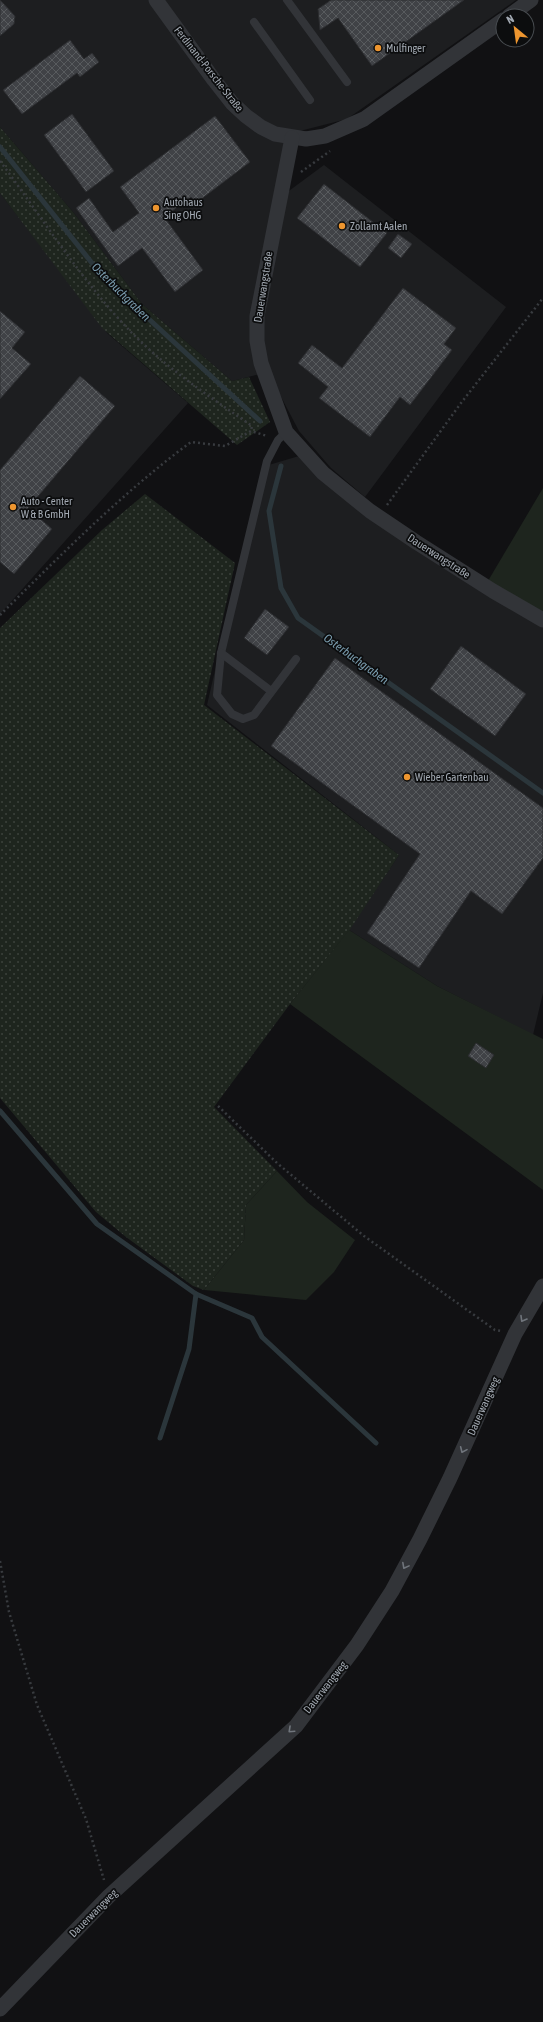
<svg xmlns="http://www.w3.org/2000/svg" width="543" height="2022" font-family="'Asap Condensed',sans-serif">
	<style>
		.built { fill: #1d1e20 }
		.grass { fill: url(#grass-dots) }
		.garden { fill: #1e251e }
		.lines { fill: none; stroke-linecap: round; stroke-linejoin: round }
		.stream { stroke: #2b363b; stroke-width: 5 }
		.building { fill: url(#building-cross-hatch); stroke: #2b2c2f }
		.path { stroke: #383b3f; stroke-width: 2.5; stroke-dasharray: 2 3; stroke-linecap: butt }
		.lane { stroke: #323438; stroke-width: 8 }
		.street { stroke: #323438; stroke-width: 15 }
		.oneway { stroke: #70757c }
		.poi-dot { fill: #ed952f; stroke: #0c0d0e; stroke-width: 1.5 }
		.labels { text-anchor: middle; dominant-baseline: central; stroke-width: 3.5; stroke-linejoin: round; paint-order: stroke }
		.poi-label { font-size: 11px; fill: #a3aab3; stroke: #0c0d0e; text-anchor: start }
		.street-label { font-size: 11px; fill: #a3aab3; stroke: #0c0d0e }
		.water-label { font-size: 12px; font-style: italic; fill: #7a9cae; stroke: #0c0d0e }
	</style>
	<defs>
		<pattern id="grass-dots" width="8" height="8" patternUnits="userSpaceOnUse"><rect width="8" height="8" fill="#1e251e"/><path d="M2 2h.1M6 6h.1" fill="none" stroke="#3c423c" stroke-width="1.8" stroke-linecap="round"/></pattern>
		<pattern id="building-cross-hatch" width="8" height="8" patternUnits="userSpaceOnUse"><rect width="8" height="8" fill="#404246"/><path d="M0 0l8 8M0 8l8-8" fill="none" stroke="#585b5e"/></pattern>
	</defs>
	<rect width="100%" height="100%" fill="#111113"/>
	<g class="built">
		<path d="M0 0H516L347 119 292 133 278 199 324 165 506 307 365 497 331 468 299 431 268 372 232 381 142 304 73 212 0 127Z"/>
		<path d="M0 193 108 334 188 403 0 614Z"/>
		<path d="M299 456 543 625V993L533 1035 437 986 349 930 399 855 207 705 262 467Z"/>
	</g>
	<g class="grass">
		<path d="M0 127 73 212 142 304 232 381 249 377 270 422 237 445 102 328 0 193Z"/>
		<path d="M145 494 235 563 204 705 399 855 349 931 290 1004 214 1107 277 1171 246 1205 244 1240 204 1290 193 1286 126 1237 96 1212 0 1098V628L102 530Z"/>
	</g>
	<g class="garden">
		<path d="M543 488V620L485 586Z"/>
		<path d="M349 930 437 986 543 1039V1190L290 1004Z"/>
		<path d="M277 1171 307 1202 355 1240 334 1272 306 1300 204 1290 244 1240 246 1205Z"/>
	</g>
	<g class="lines">
		<g class="stream">
			<path d="M0 147 103 277 260 421"/>
			<path d="M281 466 269 511 281 588 298 618 543 793"/>
			<path d="M0 1111 97 1224 196 1294 252 1318 262 1337 376 1443"/>
			<path d="M160 1438 189 1349 196 1294"/>
		</g>
	</g>
	<g class="building">
		<path d="M0 0 15 16 14 24 0 36Z"/>
		<path d="M331 0H464L372 66 338 18 320 30 318 9Z"/>
		<path d="M70 40 84 59 92 53 99 62 80 77 77 73 22 114 3 90Z"/>
		<path d="M72 114 114 171 86 192 44 135Z"/>
		<path d="M215 116 250 162 196 203 191 197 164 217 203 270 175 292 142 248 118 266 76 208 89 198 113 232 139 213 120 187Z"/>
		<path d="M324 184 387 233 360 267 297 218Z"/>
		<path d="M398 234 412 244 401 258 388 248Z"/>
		<path d="M403 288 456 328 444 344 452 350 410 405 400 397 370 437 319 398 328 387 298 363 312 345 342 368Z"/>
		<path d="M0 311 25 332 12 348 31 364 0 399Z"/>
		<path d="M80 376 115 406 28 508 52 529 14 574 0 562V470Z"/>
		<path d="M265 609 289 627 267 655 244 638Z"/>
		<path d="M461 646 526 694 495 736 430 689Z"/>
		<path d="M335 658 543 808V858L502 914 471 891 419 968 367 933 420 854 271 746Z"/>
		<path d="M476 1043 494 1055 486 1068 468 1056Z"/>
	</g>
	<g class="lines">
		<g class="path">
			<path d="M0 161C43 219 87 289 138 339 172 372 213 399 252 426L251 431"/>
			<path d="M301 172 330 151"/>
			<path d="M387 505 461 403 543 298"/>
			<path d="M0 615C61 555 122 493 191 442L225 446 251 431 267 436"/>
			<path d="M218 1106 277 1163 364 1236 495 1330 501 1331"/>
			<path d="M0 1561 9 1612 37 1705 86 1819 104 1880"/>
		</g>
		<g class="lane">
			<path d="M287 0 347 82"/>
			<path d="M254 22 310 100"/>
			<path d="M286 432 278 440 267 461 221 653 217 695 232 714 243 719 254 715 296 659"/>
			<path d="M221 653 271 691"/>
		</g>
		<g class="street">
			<path d="M156 0 214 80 232 103 246 116 261 127 275 134 306 139 325 136 364 119 503 20"/>
			<path d="M509 16 531 0"/>
			<path d="M292 138 257 316V341L261 363 286 432 323 473 370 511 416 542 493 591 543 620"/>
			<path d="M0 2009 109 1896 296 1726 357 1645 392 1591 420 1539 450 1478 515 1334 543 1286"/>
		</g>
	</g>
	<defs><path id="oneway-chevron" d="M-2-3.5L2.5 0L-2 3.5" fill="none" stroke-width="1.6" stroke-linecap="round" stroke-linejoin="round"/></defs>
	<g class="oneway">
		<use href="#oneway-chevron" transform="translate(523 1319) rotate(120)"/>
		<use href="#oneway-chevron" transform="translate(463 1450) rotate(114)"/>
		<use href="#oneway-chevron" transform="translate(405 1566) rotate(118)"/>
		<use href="#oneway-chevron" transform="translate(291 1730) rotate(137)"/>
	</g>
	<g class="poi-dot">
		<circle cx="378" cy="48" r="4"/>
		<circle cx="156" cy="208" r="4"/>
		<circle cx="342" cy="226" r="4"/>
		<circle cx="13" cy="507" r="4"/>
		<circle cx="407" cy="777" r="4"/>
	</g>
	<g class="labels">
		<g class="poi-label">
			<text x="386" y="48">Mulfinger</text>
			<text x="164" y="202">Autohaus<tspan x="164" dy="13">Sing OHG</tspan></text>
			<text x="350" y="226">Zollamt Aalen</text>
			<text x="21" y="501">Auto - Center<tspan x="21" dy="13">W &amp; B GmbH</tspan></text>
			<text x="415" y="777">Wieber Gartenbau</text>
		</g>
		<g class="street-label">
			<text transform="translate(209 69) rotate(52)">Ferdinand-Porsche-Straße</text>
			<text transform="translate(263 287) rotate(-81)">Dauerwangstraße</text>
			<text transform="translate(439 556) rotate(33)">Dauerwangstraße</text>
			<text transform="translate(483 1406) rotate(-66)">Dauerwangweg</text>
			<text transform="translate(325 1687) rotate(-52)">Dauerwangweg</text>
			<text transform="translate(93 1913) rotate(-45)">Dauerwangweg</text>
		</g>
		<g class="water-label">
			<text transform="translate(121 292) rotate(45)">Osterbuchgraben</text>
			<text transform="translate(356 659) rotate(36)">Osterbuchgraben</text>
		</g>
	</g>
	<g transform="translate(515 28) rotate(331)"><circle r="19" fill="#0c0d0e" stroke="#484c50"/>
	<path d="M0-3L7 15L0 10L-7 15Z" fill="#ed952f"/>
	<text y="-6" font-size="11" font-weight="bold" text-anchor="middle" fill="#a3aab3">N</text>
	</g>
</svg>
